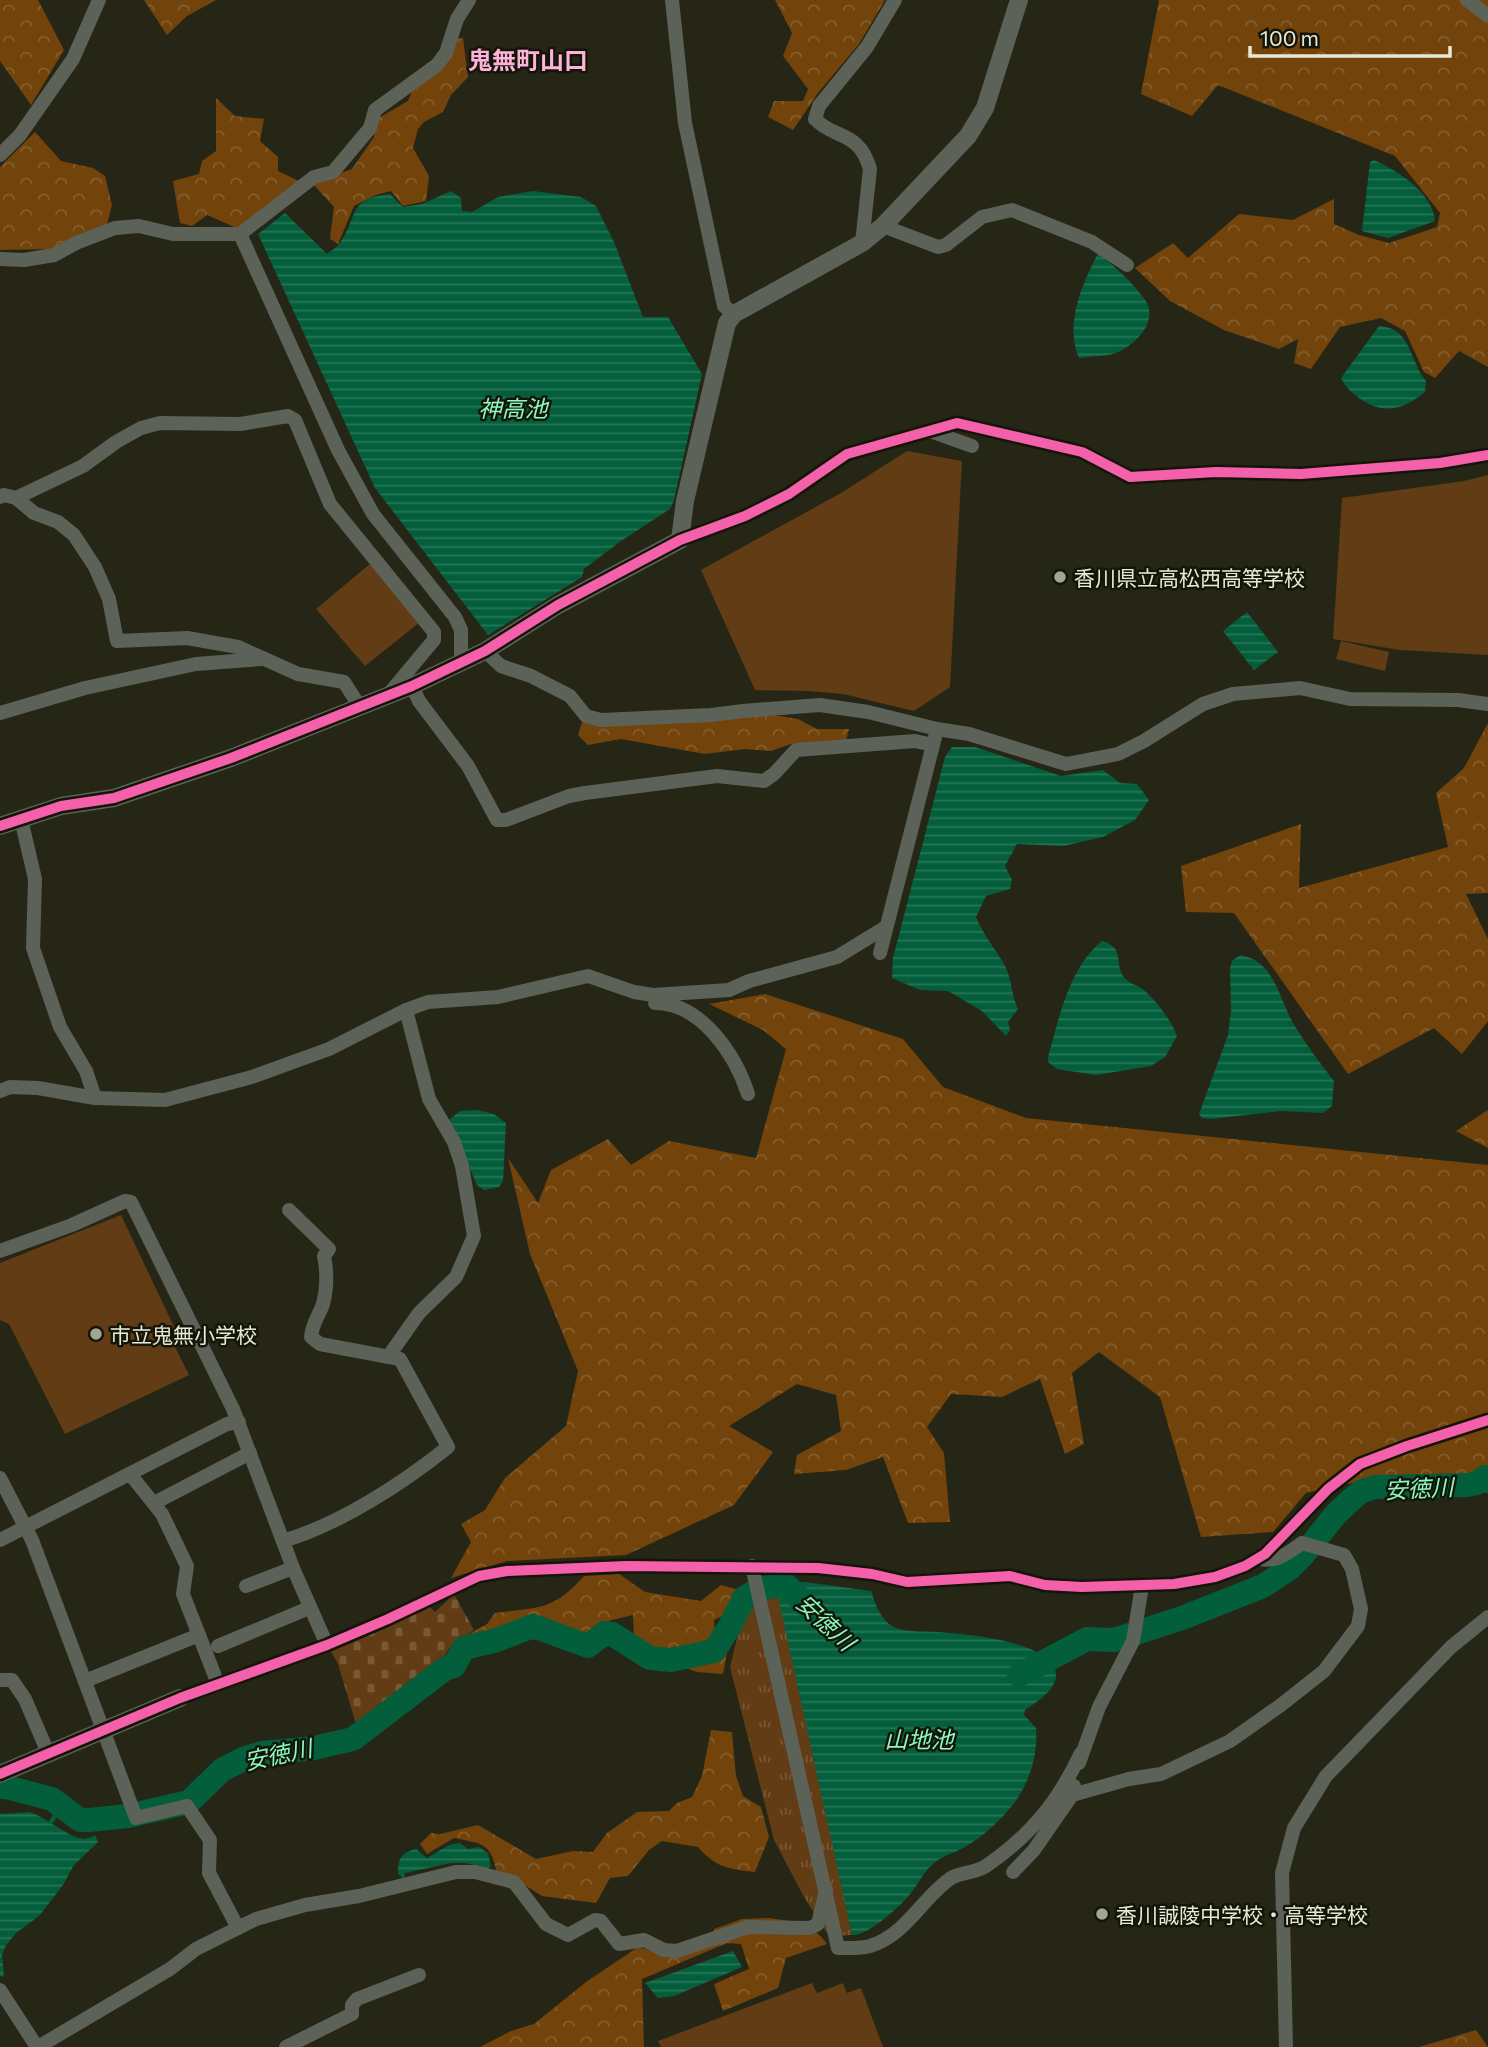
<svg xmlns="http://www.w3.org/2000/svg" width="1488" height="2047" font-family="Commissioner,'Noto Sans JP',sans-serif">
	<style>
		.grass { fill: url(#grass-tufts) }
		.forest { fill: url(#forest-crowns) }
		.cemetery { fill: url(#cemetery-stones) }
		.pitch { fill: #623c14 }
		.water { fill: url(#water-rules) }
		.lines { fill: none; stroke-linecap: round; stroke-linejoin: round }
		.stream { stroke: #035e3c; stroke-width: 4.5 }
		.river { stroke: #035e3c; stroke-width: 24 }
		.minor { stroke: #5c6257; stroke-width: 14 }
		.tertiary { stroke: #5c6257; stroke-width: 18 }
		.cycleway-casing { stroke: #141508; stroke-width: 15 }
		.cycleway { stroke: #f560ab; stroke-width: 10 }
		.poi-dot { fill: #a3a593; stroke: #141508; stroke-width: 2.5 }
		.labels { text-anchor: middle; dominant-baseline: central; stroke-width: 5; stroke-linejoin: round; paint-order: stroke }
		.poi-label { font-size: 21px; fill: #e7e9d7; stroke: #141508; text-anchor: start }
		.water-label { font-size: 23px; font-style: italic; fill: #89fac1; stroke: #141508 }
		.quarter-label { font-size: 24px; font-weight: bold; fill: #feb2d9; stroke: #141508 }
	</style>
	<defs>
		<pattern id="grass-tufts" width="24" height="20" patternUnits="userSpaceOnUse" patternTransform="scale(1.75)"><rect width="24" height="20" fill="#623c14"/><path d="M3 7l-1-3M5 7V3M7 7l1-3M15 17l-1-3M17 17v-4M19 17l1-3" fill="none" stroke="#785835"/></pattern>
		<pattern id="forest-crowns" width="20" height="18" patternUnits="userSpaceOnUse" patternTransform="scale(1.75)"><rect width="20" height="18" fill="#72430b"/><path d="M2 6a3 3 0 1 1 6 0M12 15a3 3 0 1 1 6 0" fill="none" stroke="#865e2e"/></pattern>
		<pattern id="cemetery-stones" width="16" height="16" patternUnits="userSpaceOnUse" patternTransform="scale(1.75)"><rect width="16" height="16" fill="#623c14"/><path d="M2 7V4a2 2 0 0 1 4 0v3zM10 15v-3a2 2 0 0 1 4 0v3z" fill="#785835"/></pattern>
		<pattern id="water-rules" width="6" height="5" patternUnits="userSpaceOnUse" patternTransform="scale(1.75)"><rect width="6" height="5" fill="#035e3c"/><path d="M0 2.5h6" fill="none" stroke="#287557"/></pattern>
	</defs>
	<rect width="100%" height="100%" fill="#262616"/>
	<path class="grass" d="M780 1582 852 1935 829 1936 804 1897 774 1840 730 1667 749 1588Z"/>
	<g class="forest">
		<path d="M0 0H38L64 50 31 105 0 61Z"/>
		<path d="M144 0H216L187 16 167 35Z"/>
		<path d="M775 0H885L859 44 818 93 793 130 768 117 774 101H803L808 89 783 56 792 33Z"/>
		<path d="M1159 0H1488V367L1459 351 1435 378 1424 372 1405 331 1381 318 1340 327 1311 369 1294 363 1298 339 1279 349 1224 330 1170 301 1135 268 1173 243 1188 258 1239 214 1293 220 1334 199V224L1359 235 1389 243 1437 227 1440 213 1395 156 1218 85 1192 116 1141 94Z"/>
		<path d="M463 38 468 77 451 95 443 112 424 122 418 129 413 148 429 176 426 201 403 206 391 191 376 195 354 206 338 244 330 239 334 207 312 183 352 169 374 137 377 119 408 101 414 86 455 39Z"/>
		<path d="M216 98 235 116 264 119 260 141 278 157V171L301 182 239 229 207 215 192 226 180 223 173 181 199 174 202 161 216 151Z"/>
		<path d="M35 132 61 161 93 168 105 176 112 205 107 225 53 249 0 250V167Z"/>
		<path d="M774 715 798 719 817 729H849L846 740 791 744 771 751 745 749 705 754 621 739 588 745 578 735 582 722 608 725Z"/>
		<path d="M1488 723V893L1466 894 1488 939V1021L1462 1054 1434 1028 1348 1074 1234 913 1186 912 1181 866 1301 824 1299 888 1448 847 1436 793 1464 768Z"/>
		<path d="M765 994 903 1039 943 1087 1026 1118 1488 1165V1468L1446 1498 1380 1477 1306 1493 1273 1532 1201 1537 1160 1397 1099 1352 1072 1373 1084 1444 1065 1454 1040 1379 1002 1397 951 1394 927 1427 944 1453 950 1522 908 1523 883 1457 846 1470 794 1474 797 1455 841 1431 836 1395 797 1384 729 1426 773 1452 734 1505 626 1555 507 1561 451 1578 471 1542 461 1524 485 1510 505 1478 566 1426 578 1371 530 1254 508 1158 538 1203 551 1170 608 1139 631 1165 669 1141 756 1158 786 1049 763 1030 709 1004Z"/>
		<path d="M1488 1110V1148L1456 1131Z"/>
		<path d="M619 1574 645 1592 701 1601 721 1585 743 1591 729 1613 714 1620 715 1633 729 1642 723 1674 697 1672 657 1658 634 1635 633 1615 608 1621 582 1649C570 1646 553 1638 540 1639 508 1640 480 1658 449 1663L447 1653 469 1634 487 1624 495 1613C539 1607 553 1611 584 1576Z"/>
		<path d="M711 1730 732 1732 736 1776 743 1796 761 1807 769 1837 755 1872C729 1869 716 1868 698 1847L662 1841 649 1850 628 1876 610 1878 596 1903 542 1896 513 1878 497 1873C490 1842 483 1844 454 1838L427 1854 420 1844 431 1833 440 1834 478 1825 536 1859 573 1851 593 1852 607 1833 637 1812 669 1811 677 1803 692 1797 702 1776Z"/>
		<path d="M770 1918C794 1922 813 1923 827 1944L786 1958 778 1988 723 2011 714 1984 749 1969 741 1944 727 1943 642 1979 644 2047H480L511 2031 534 2024 586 1982 638 1947 655 1952 712 1945 714 1929 742 1919Z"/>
		<path d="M1476 2030 1488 2047H1419Z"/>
	</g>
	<path class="cemetery" d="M454 1594 474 1630C461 1639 441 1648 444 1667L358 1731 338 1664 330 1650 429 1606 435 1612Z"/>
	<g class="pitch">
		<path d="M907 451 962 461 950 687 914 711 843 694 809 691 755 690 701 570 841 493Z"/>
		<path d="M1488 475V655L1400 650 1333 639 1342 498 1464 481Z"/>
		<path d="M371 563 420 622 365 666 316 609Z"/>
		<path d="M1341 641 1389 652 1385 671 1336 659Z"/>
		<path d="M121 1215 177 1333 170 1337 189 1375 65 1434 9 1324 0 1320V1263Z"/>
		<path d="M812 1983 817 1993 843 1983 847 1993 861 1988 883 2047H661L658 2041Z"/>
	</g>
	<g class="water">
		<path d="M1374 160C1398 171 1432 192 1435 221L1388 238 1362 231 1370 162Z"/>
		<path d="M451 191 461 198 462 211 472 212 498 197 533 191 581 197 596 206 614 242 643 317H668L702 374 674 500 670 509 621 541 584 569 582 577 488 635 375 488 258 234 285 213 327 254C331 251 337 247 340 243 359 217 346 199 390 194L403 207 422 204Z"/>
		<path d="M1098 253C1112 264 1138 287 1147 303 1157 324 1134 346 1116 353 1105 357 1090 356 1079 358 1064 324 1083 283 1098 253Z"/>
		<path d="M1379 326C1412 328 1409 361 1426 381L1425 392C1401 412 1380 415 1355 395 1349 390 1345 386 1341 378Z"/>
		<path d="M1247 612 1278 652 1254 670 1223 631Z"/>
		<path d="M952 747H975L1061 776 1103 770 1120 783 1137 784 1149 800 1135 820 1103 837 1064 846 1017 844 1005 866 1012 880 1010 889 986 896 976 917C983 935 996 949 1005 966 1012 980 1011 994 1018 1009L1008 1022 1010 1030 1006 1036 982 1011 948 991 920 990 892 978 893 958 945 757Z"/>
		<path d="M1102 941C1125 948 1114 960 1123 976 1128 984 1139 985 1145 991 1158 1003 1171 1020 1177 1036L1165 1057 1151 1066 1096 1075 1057 1069 1048 1062V1057C1059 1018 1069 968 1102 941Z"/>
		<path d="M1240 955C1274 960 1279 998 1293 1023 1305 1043 1320 1063 1334 1081L1332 1106 1323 1113 1280 1111 1211 1119 1202 1118 1199 1114 1228 1035 1231 1011 1230 968 1232 961Z"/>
		<path d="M477 1110 494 1114 506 1123 503 1181 499 1187 484 1190 477 1185 449 1120 460 1111Z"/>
		<path d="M780 1582H805L871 1591C875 1602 879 1616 889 1624 901 1633 922 1631 936 1632 965 1634 1037 1640 1053 1665 1065 1684 1039 1701 1025 1710L1024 1715 1036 1728C1038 1752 1031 1778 1017 1799 1003 1819 979 1841 957 1851 946 1856 938 1858 930 1867 922 1874 918 1885 911 1893 901 1906 867 1937 852 1935L777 1592Z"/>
		<path d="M29 1812C46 1817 69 1838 84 1839 85 1839 95 1836 95 1835L98 1842 74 1865 63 1885 39 1916 16 1933 6 1945 2 1955 4 1977 0 1976V1814Z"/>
		<path d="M460 1843 468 1849 479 1847 488 1853 491 1867 486 1868 466 1863H451L405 1873 404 1878 398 1874C398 1858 401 1853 416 1849L427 1858 449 1845Z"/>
		<path d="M733 1951 742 1967 674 1996 658 1998 645 1983Z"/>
	</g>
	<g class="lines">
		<path class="stream" d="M51 1822 62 1805"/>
		<g class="river">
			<path d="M1019 1675 1087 1639 1114 1640 1182 1618 1263 1586 1289 1569 1303 1555 1336 1514 1352 1499 1362 1491 1375 1487 1467 1485 1477 1483 1485 1477 1488 1481"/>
			<path d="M0 1787H6L52 1799 80 1820H89L128 1816 189 1802 222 1770 243 1759 262 1753 314 1748 353 1739 446 1668 454 1666 464 1648 497 1640 533 1626 588 1646 605 1633 612 1634 650 1658 671 1660 714 1651 730 1626 744 1598 759 1589 785 1584 805 1604"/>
		</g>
		<g class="minor">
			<path d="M672 0 685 123 724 306 734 314"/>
			<path d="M1467 0 1488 16"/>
			<path d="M0 155 20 135 73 59 99 0"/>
			<path d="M883 226 938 247 946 245 982 217 1012 210 1092 242 1127 265"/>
			<path d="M240 234 338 450 373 514 455 617 461 630V662"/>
			<path d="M862 243 870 169C859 130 835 140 815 119L819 106 867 47 895 0"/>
			<path d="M0 259 24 260 54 255 76 243 115 228 139 226 173 234H240L314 177 333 172 370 128 375 110 437 65 446 53 457 19 469 0"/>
			<path d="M930 431 972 446"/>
			<path d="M0 497 4 495 16 498 83 466 116 442 141 428 160 423 240 424 288 416 295 420 330 504 434 632V640L428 647 388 695"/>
			<path d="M16 498 34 513 58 522 74 535 95 567 109 599 117 641 187 638 238 647 298 674 344 682 360 707"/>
			<path d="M680 540 745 516 789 494 847 454 957 423 1082 452 1130 477 1216 472 1301 474 1440 463 1488 455"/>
			<path d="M485 651 501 666 531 676 570 696 586 716 601 720 711 715 743 711 820 705 868 712 937 729 969 734 1066 764 1118 754 1144 741 1203 704 1233 694 1300 688 1350 699 1458 700 1488 704"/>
			<path d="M412 686 419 701 468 766 497 820H506L569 796 585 793 717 776 764 781 774 774 796 750 915 741 933 745"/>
			<path d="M0 713 85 688 196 664 261 659"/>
			<path d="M21 819 35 879 33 948 60 1027 86 1071 95 1098"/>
			<path d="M880 953 935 737"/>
			<path d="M655 1003C701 1003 735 1054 748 1094"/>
			<path d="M0 1091 10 1087 38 1088 95 1098 165 1100 252 1077 329 1049 406 1010 428 1002 498 997 588 976 634 992 653 995 729 990 749 981 837 957 886 927"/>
			<path d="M0 1251 72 1225 125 1201 131 1202 233 1409 293 1568 327 1645"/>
			<path d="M388 1357 419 1313 456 1277 474 1236 462 1166 454 1142 429 1099 406 1010"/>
			<path d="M130 1474 162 1514 187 1566 183 1594 218 1684"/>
			<path d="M0 1478 32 1540 136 1818 187 1806 210 1840 209 1873 238 1928"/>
			<path d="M158 1501 250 1453"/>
			<path d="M0 1540 227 1424 239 1422"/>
			<path d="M283 1541C340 1524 402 1484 448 1447L400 1359 320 1344 311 1337C312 1323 319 1316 323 1304 327 1289 327 1271 324 1256L329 1249 289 1210"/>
			<path d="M752 1566 838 1948C848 1948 860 1949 870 1946 906 1935 922 1898 951 1878 961 1872 976 1873 986 1866 1031 1835 1058 1802 1081 1753"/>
			<path d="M246 1586 293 1568"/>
			<path d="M218 1646 309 1608"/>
			<path d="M0 1680H12L25 1699 49 1755"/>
			<path d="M85 1681 199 1635"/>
			<path d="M180 1698 327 1645 388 1619 479 1576 507 1571 626 1566 818 1568 872 1574 907 1582 1010 1576 1045 1585 1082 1587 1174 1584 1215 1577 1245 1566 1265 1554 1328 1489 1360 1464 1407 1446 1488 1420"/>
			<path d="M1079 1763 1099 1707 1133 1641 1142 1586"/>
			<path d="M1072 1795 1129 1779 1161 1774 1230 1741 1281 1705 1324 1671 1358 1626 1361 1609 1352 1569 1344 1555 1302 1543C1288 1553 1275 1564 1257 1558"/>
			<path d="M1013 1872 1034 1850 1072 1795 1074 1786"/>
			<path d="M0 1990 37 2047"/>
			<path d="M38 2047 170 1969 196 1949 256 1919 305 1905 359 1896 456 1872H475L514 1882 546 1924 568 1935 595 1920 601 1921 619 1944 644 1940 664 1950 677 1951 748 1927 810 1928 818 1924 826 1890"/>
			<path d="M286 2047 352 2014V2005L357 1999 419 1975"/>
			<path d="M1286 2047 1282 1873 1294 1828 1326 1776 1451 1647 1488 1617"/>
		</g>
		<g class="tertiary">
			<path d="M0 826 61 806 114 798 231 758 412 686 485 651 558 605 680 540 685 501 727 323 734 314 862 243 883 226 968 136 985 108 1019 0"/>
			<path d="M0 1774 180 1698"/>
		</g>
		<defs>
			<g id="cycleway">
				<path d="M0 826 61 806 114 798 231 758 412 686 485 651 558 605 680 540 745 516 789 494 847 454 957 423 1082 452 1130 477 1216 472 1301 474 1440 463 1488 455"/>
				<path d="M0 1774 180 1698 327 1645 388 1619 479 1576 507 1571 626 1566 818 1568 872 1574 907 1582 1010 1576 1045 1585 1082 1587 1174 1584 1215 1577 1245 1566 1265 1554 1328 1489 1360 1464 1407 1446 1488 1420"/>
			</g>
		</defs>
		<use href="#cycleway" class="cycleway-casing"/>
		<use href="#cycleway" class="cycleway"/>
	</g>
	<g class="poi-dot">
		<circle cx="1060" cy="577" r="7"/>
		<circle cx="96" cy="1334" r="7"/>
		<circle cx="1102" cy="1914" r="7"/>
	</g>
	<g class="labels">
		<g class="poi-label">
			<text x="1074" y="577">香川県立高松西高等学校</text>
			<text x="110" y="1334">市立鬼無小学校</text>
			<text x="1116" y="1914">香川誠陵中学校・高等学校</text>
		</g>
		<g class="water-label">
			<text x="513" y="408">神高池</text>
			<text transform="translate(1419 1488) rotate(-3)">安徳川</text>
			<text transform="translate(826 1622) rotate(43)">安徳川</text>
			<text x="919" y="1739">山地池</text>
			<text transform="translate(278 1754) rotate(-12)">安徳川</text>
		</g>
		<g class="quarter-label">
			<text x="528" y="59">鬼無町山口</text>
		</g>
	</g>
	<path d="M1250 46v10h200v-10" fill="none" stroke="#e7e9d7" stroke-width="3.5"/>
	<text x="1260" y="46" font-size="21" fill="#e7e9d7" stroke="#141508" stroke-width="5" paint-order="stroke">100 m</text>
</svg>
